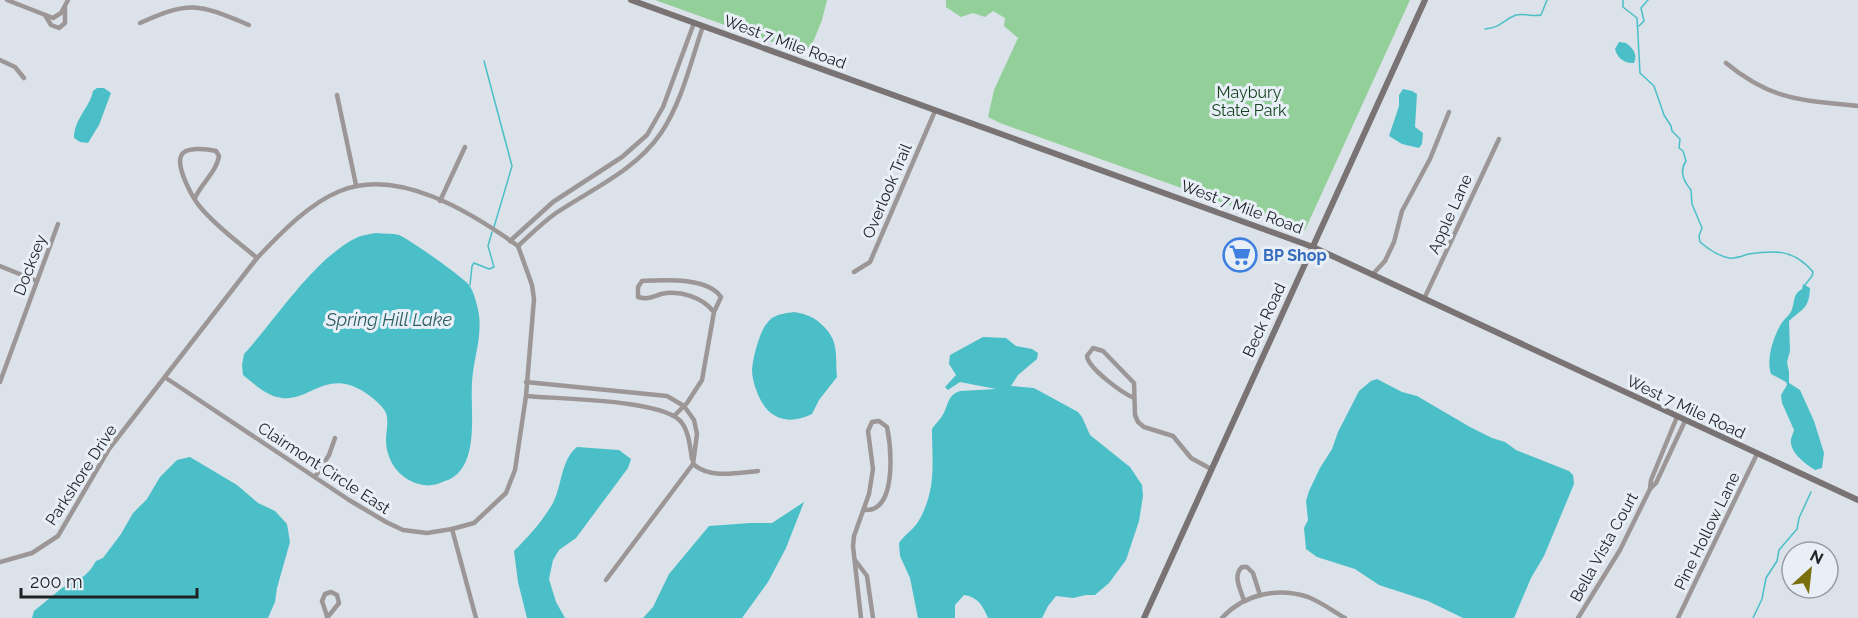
<svg xmlns="http://www.w3.org/2000/svg" width="1858" height="618" font-family="Raleway,sans-serif">
	<style>
		.green { fill: #93cf99 }
		.water { fill: #4bbfc8 }
		.lines { fill: none; stroke-linecap: round; stroke-linejoin: round }
		.stream { stroke: #4bbfc8; stroke-width: 1.5 }
		.street { stroke: #9c9796; stroke-width: 4.5 }
		.secondary { stroke: #7a7373; stroke-width: 6 }
		.labels { text-anchor: middle; dominant-baseline: central; stroke-width: 6; stroke-linejoin: round; paint-order: stroke }
		.street-label { font-size: 16px; fill: #1f2124; stroke: #e8eff7 }
		.park-label { font-size: 16px; fill: #16441f; stroke: #e8eff7 }
		.shop-label { font-size: 16px; font-weight: bold; fill: #366cbe; stroke: #e8eff7; text-anchor: start }
		.water-label { font-size: 18px; font-style: italic; fill: #2e5f63; stroke: #e8eff7 }
	</style>
	<rect width="100%" height="100%" fill="#dbe2e9"/>
	<g class="green">
		<path d="M655 0H827L822 20 814 40 807 50H795Z"/>
		<path d="M946 0H1410L1305 230 1296 229 1000 123 988 117 994 90 1018 38 1004 26 1005 18 993 11 985 17 973 13 961 17 946 7Z"/>
	</g>
	<g class="water">
		<path d="M1619 42 1626 43C1633 48 1638 55 1634 63 1625 64 1617 58 1615 49Z"/>
		<path d="M97 88H104L111 93 99 125 88 143 80 142 74 138C74 119 90 107 93 91Z"/>
		<path d="M1403 89 1412 91 1417 94 1415 127 1423 133 1422 144 1419 148 1402 144 1389 136 1399 106V95Z"/>
		<path d="M376 233C383 234 393 233 399 235 409 239 463 277 469 285 474 291 478 308 479 315 482 339 473 360 472 383 470 412 481 469 445 481 436 485 429 487 419 484 399 479 386 460 386 440 386 431 389 422 386 413 383 405 367 393 359 389 322 370 308 405 277 397 265 394 253 383 243 375L242 365 244 354C277 318 314 258 358 237 363 235 370 234 376 233Z"/>
		<path d="M1803 284 1810 288C1809 309 1803 308 1789 321L1790 351 1787 362 1789 372V383L1800 390 1814 421 1824 453 1822 468 1815 470C1806 464 1789 453 1791 439 1792 436 1793 433 1794 430L1782 403 1781 395 1787 385 1786 382 1771 374C1766 359 1773 338 1781 324 1784 319 1791 314 1792 309 1795 300 1793 294 1802 289Z"/>
		<path d="M794 312C805 314 812 316 820 323 840 340 835 354 837 377L819 400 812 414C787 426 767 419 757 392 754 385 752 377 752 369 753 360 755 351 758 342 761 334 764 324 772 318 778 314 787 313 794 312Z"/>
		<path d="M983 337 1006 338 1016 346 1032 349 1038 353 1037 359 1018 375 1011 386 1034 388 1078 412 1082 417 1090 435 1130 467 1142 485 1143 496 1139 521 1126 560 1109 583 1095 595H1086L1073 598 1056 596 1048 606 1042 618H988C983 606 978 597 964 595L955 605V618H918L910 578 900 556 899 543C904 535 913 530 918 522 937 490 932 463 932 429 935 424 940 420 942 416 949 406 946 396 960 391L996 389 960 382 948 390 945 387 956 375 949 364 950 355Z"/>
		<path d="M1377 379 1402 392 1417 396 1470 427 1492 438 1505 442 1516 450 1569 471 1573 475 1574 484 1544 556 1531 578 1514 618H1463L1428 601 1379 585 1355 569 1317 557 1306 549 1304 528 1308 520 1306 501 1309 491 1320 468 1332 449 1338 432 1359 391 1371 381Z"/>
		<path d="M577 447 619 450 631 459 628 468 576 538 559 550 553 560 549 579 556 602 565 618H527L518 582 514 551C529 536 542 522 553 503 562 486 561 459 577 447Z"/>
		<path d="M190 457 237 485 258 503 275 511 287 524 290 542 277 588 275 602 268 618H32L34 611 62 588 84 576 91 569 96 561 103 558 121 534 133 513 147 499 160 477 177 460Z"/>
		<path d="M804 502 786 548 768 582 742 618H643L653 607 669 574 709 526 750 523H772Z"/>
	</g>
	<g class="lines">
		<g class="stream">
			<path d="M1623 0V7L1637 18 1640 73 1654 86 1664 115 1671 126 1672 131 1680 139 1679 148 1683 151 1686 161C1679 171 1684 182 1691 190L1692 204 1702 228 1699 236 1700 242C1707 248 1719 256 1729 258 1735 259 1742 256 1748 254 1774 250 1794 249 1813 272L1812 276 1805 285"/>
			<path d="M1639 26 1644 21 1641 8 1648 0"/>
			<path d="M1485 29C1503 27 1502 20 1516 15 1524 13 1532 17 1541 15L1547 0"/>
			<path d="M484 61 512 166 494 227"/>
			<path d="M470 285 472 266 474 263 489 269 494 267 488 246 492 232"/>
			<path d="M1753 618 1762 599 1766 578 1777 561 1779 550 1797 529 1799 518 1811 492"/>
		</g>
		<g class="street">
			<path d="M7 0 53 18 61 13 68 0"/>
			<path d="M45 15 51 25 59 28 65 23V8"/>
			<path d="M140 23C191 0 198 4 249 25"/>
			<path d="M0 60 15 67 24 78"/>
			<path d="M1726 63C1772 101 1802 100 1858 106"/>
			<path d="M337 95 356 185"/>
			<path d="M195 198C201 184 217 171 219 156L216 151C208 149 185 146 181 156 176 168 193 199 201 208 217 227 238 242 257 258"/>
			<path d="M440 201 465 147"/>
			<path d="M510 241 553 202 622 157 647 135 663 107 694 23"/>
			<path d="M518 246C530 235 542 223 556 213 592 189 636 170 661 133 682 102 691 61 703 26"/>
			<path d="M0 266 37 281"/>
			<path d="M854 272 870 262 935 111"/>
			<path d="M1372 275 1385 261 1394 242 1402 211 1430 159 1449 112"/>
			<path d="M1424 299 1499 139"/>
			<path d="M166 378 349 500 386 522 403 530 427 533 452 529 474 523 506 493 515 470 526 396 534 299 532 285 518 246"/>
			<path d="M0 382 58 224"/>
			<path d="M526 382 667 396 684 406 694 420 697 434 693 464 606 580"/>
			<path d="M526 396C557 399 666 399 682 423 689 433 690 447 692 459"/>
			<path d="M1134 398C1122 393 1088 368 1087 356L1093 348 1103 351 1134 383 1135 415 1138 422 1144 427 1173 436 1191 458 1211 469"/>
			<path d="M675 415 687 403 702 380 714 312 721 297C707 277 664 280 642 281L638 287V297C648 300 652 297 661 294 680 290 702 297 714 312"/>
			<path d="M693 464C710 479 737 473 758 471"/>
			<path d="M315 477 329 455 335 438"/>
			<path d="M1650 489 1651 480 1677 417"/>
			<path d="M452 529 476 618"/>
			<path d="M855 560 867 576 873 618"/>
			<path d="M0 562 32 553 58 536 109 449 257 258C280 234 308 204 340 191 398 167 471 212 518 246"/>
			<path d="M1244 601C1241 590 1232 576 1242 567H1247L1253 573 1260 595"/>
			<path d="M327 618 339 603 337 595 331 592 325 594 322 601 327 616"/>
			<path d="M861 618 853 546 854 536 869 494 873 469 868 431 872 422 879 421 887 427C891 446 896 500 873 509 870 510 867 510 864 510"/>
			<path d="M1222 618C1244 594 1278 587 1308 597 1321 602 1333 611 1345 618"/>
			<path d="M1578 618 1620 550 1650 489 1656 483 1685 421"/>
			<path d="M1678 618 1757 454"/>
		</g>
		<g class="secondary">
			<path d="M631 0 1313 247 1858 500"/>
			<path d="M1144 618 1425 0"/>
		</g>
	</g>
	<defs>
		<symbol id="supermarket-ring" viewBox="-11 -11 22 22"><circle r="9.5" fill="#e8eff7" stroke="#3f7fe0" stroke-width="1.5"/><path d="M-6-5.5h2.5l.6 2H6L4.5 2H-2.5L-4.4-4H-6ZM-1.5 3.2a1.3 1.3 0 1 0 .1 0ZM3 3.2a1.3 1.3 0 1 0 .1 0Z" fill="#3f7fe0"/></symbol>
	</defs>
	<g fill-rule="evenodd">
		<use href="#supermarket-ring" x="1221" y="236" width="38" height="38"/>
	</g>
	<g class="labels">
		<g class="street-label">
			<text transform="translate(785 42) rotate(20)">West 7 Mile Road</text>
			<text transform="translate(887 191) rotate(-67)">Overlook Trail</text>
			<text transform="translate(1242 207) rotate(20)">West 7 Mile Road</text>
			<text transform="translate(1450 214) rotate(-66)">Apple Lane</text>
			<text transform="translate(30 265) rotate(-69)">Docksey</text>
			<text transform="translate(1264 320) rotate(-65)">Beck Road</text>
			<text transform="translate(1686 407) rotate(25)">West 7 Mile Road</text>
			<text transform="translate(324 468) rotate(33)">Clairmont Circle East</text>
			<text transform="translate(81 475) rotate(-57)">Parkshore Drive</text>
			<text transform="translate(1707 531) rotate(-64)">Pine Hollow Lane</text>
			<text transform="translate(1604 547) rotate(-61)">Bella Vista Court</text>
		</g>
		<g class="park-label">
			<text x="1249" y="92">Maybury<tspan x="1249" dy="18">State Park</tspan></text>
		</g>
		<g class="shop-label">
			<text x="1263" y="255">BP Shop</text>
		</g>
		<g class="water-label">
			<text x="389" y="319">Spring Hill Lake</text>
		</g>
	</g>
	<g transform="translate(1810 570) rotate(27)"><circle r="28" fill="#e8eff7" stroke="#989da3" stroke-width="1.5"/>
	<path d="M0-4.5L10 22L0 15L-10 22Z" fill="#7b700f"/>
	<text y="-9" font-size="16" font-weight="bold" text-anchor="middle" fill="#1f2124">N</text>
	</g>
	<path d="M21 588v9h176v-9" fill="none" stroke="#1f2124" stroke-width="3"/>
	<text x="30" y="588" font-size="18" fill="#1f2124" stroke="#e8eff7" stroke-width="4.5" paint-order="stroke">200 m</text>
</svg>
